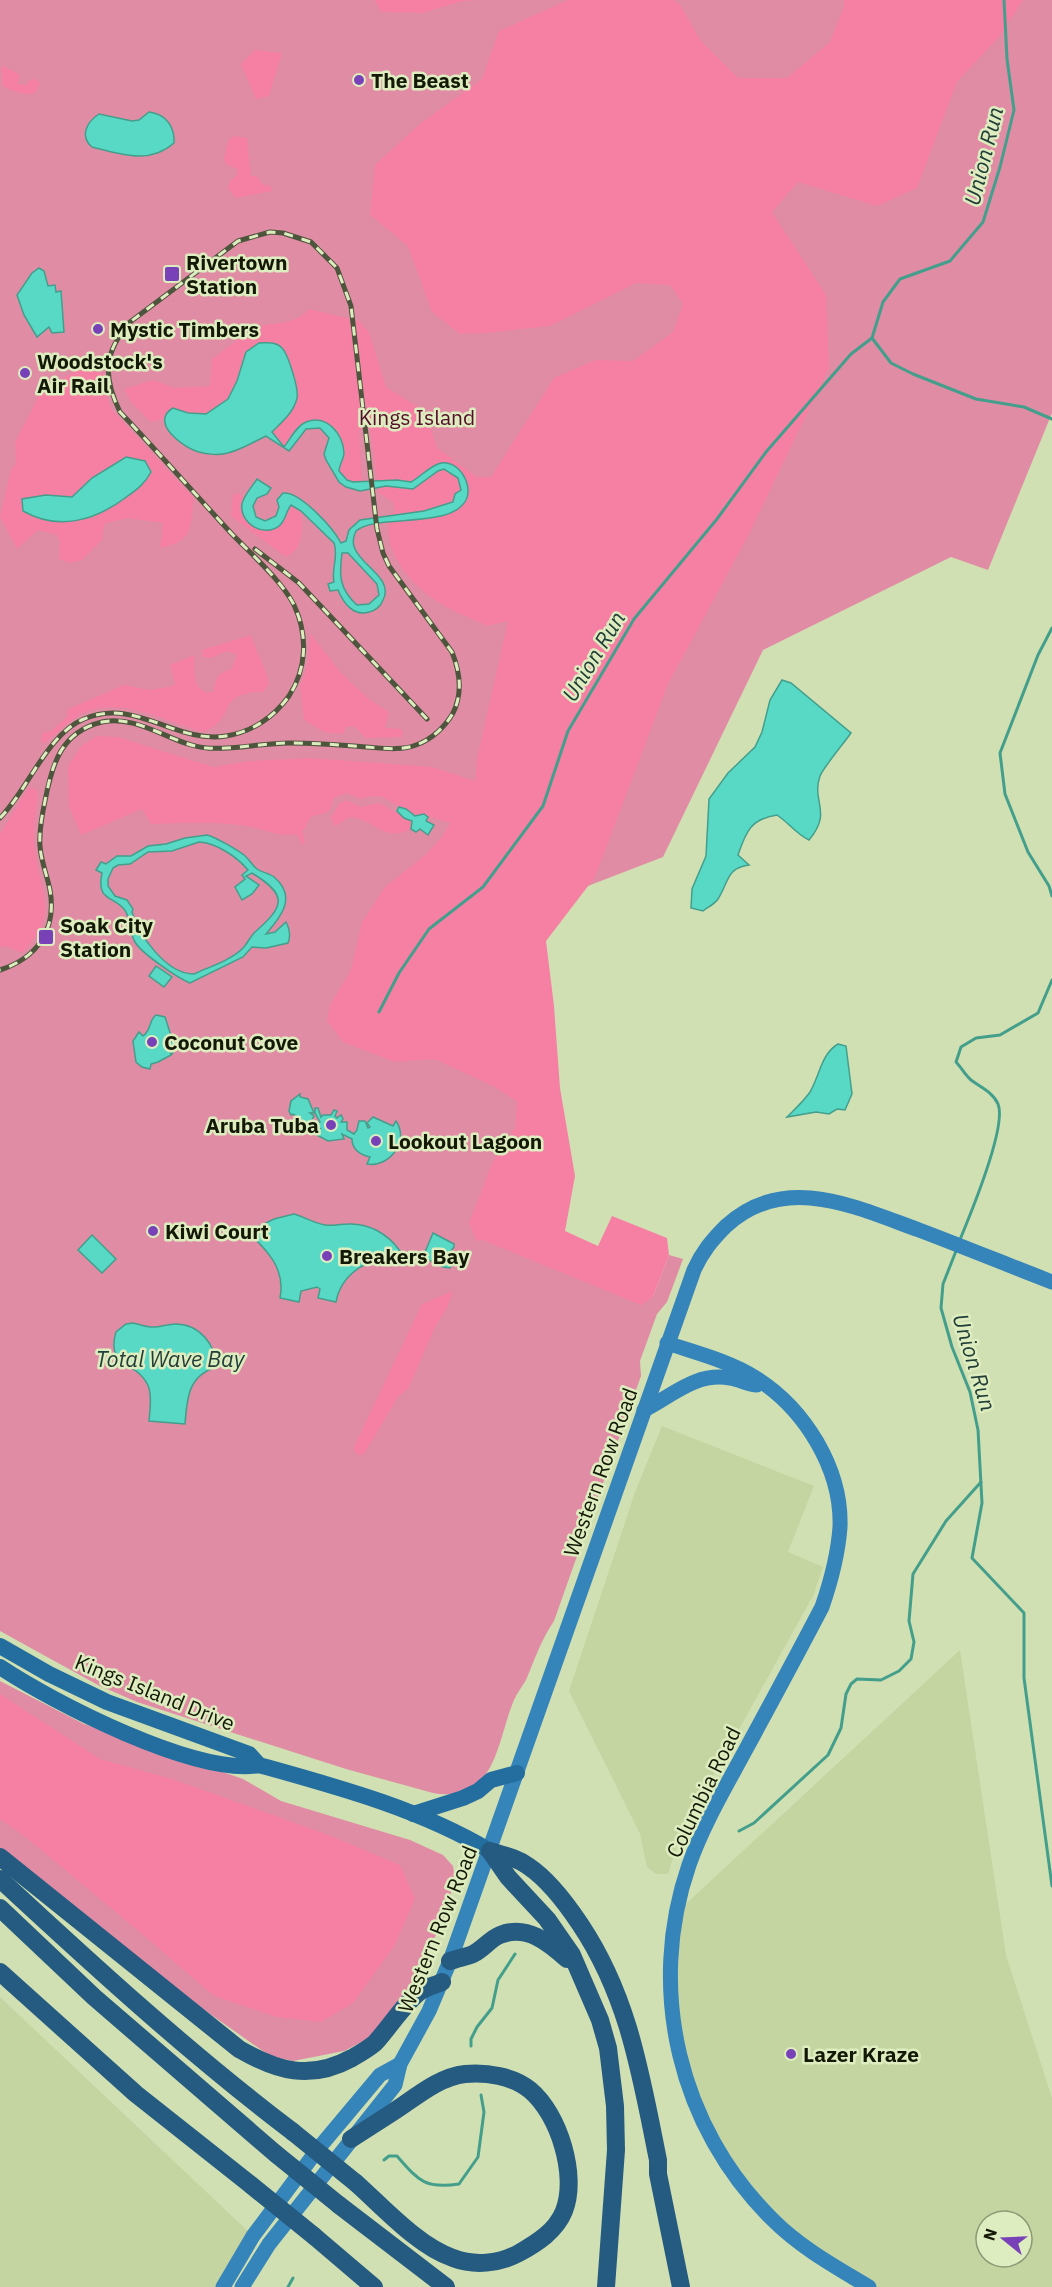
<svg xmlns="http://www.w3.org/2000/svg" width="1052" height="2287" font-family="'IBM Plex Sans',sans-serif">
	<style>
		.built { fill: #c5d5a1; fill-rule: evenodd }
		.green { fill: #df8ca4 }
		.forest { fill: #f580a4 }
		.water { fill: #57d9c5; stroke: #439f8c; stroke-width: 1.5; fill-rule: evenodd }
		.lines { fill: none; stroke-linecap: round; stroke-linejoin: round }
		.stream { stroke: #439f8c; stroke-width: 3 }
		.secondary { stroke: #3584ba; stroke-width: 15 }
		.primary { stroke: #236e9f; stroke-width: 16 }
		.highway { stroke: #255b80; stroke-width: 18 }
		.rail-casing { stroke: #4d553c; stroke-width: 5 }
		.rail { stroke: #deedbf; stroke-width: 3; stroke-dasharray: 9; stroke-linecap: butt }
		.highway-bridge { stroke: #255b80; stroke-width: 18 }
		.poi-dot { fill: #7941b8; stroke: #deedbf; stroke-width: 2 }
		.labels { text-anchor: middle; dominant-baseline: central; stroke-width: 5; stroke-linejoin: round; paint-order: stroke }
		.poi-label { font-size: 21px; font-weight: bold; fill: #131807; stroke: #deedbf; text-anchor: start }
		.park-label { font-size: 21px; fill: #550d2b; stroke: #deedbf }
		.street-label { font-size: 21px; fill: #131807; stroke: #deedbf }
		.water-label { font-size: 22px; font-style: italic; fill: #223e39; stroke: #deedbf }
	</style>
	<rect width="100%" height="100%" fill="#d1e0b2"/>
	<g class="built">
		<path d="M662 1426 814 1486 788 1552 823 1567 814 1594 680 1836 668 1874H656L647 1867 640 1834 569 1691 635 1492Z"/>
		<path d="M960 1650 1006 1955 1052 2098V2287H869L820 2257 732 2173 678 2056 675 1914ZM986 2221H1022V2257H986Z"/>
		<path d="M0 1997 253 2236 223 2287H0Z"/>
	</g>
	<g class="green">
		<path d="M0 0H1052V413L988 570 951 557 763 650 663 857 396 960 560 1095 491 1241 653 1297 669 1255 683 1259 667 1302 657 1314 640 1361 641 1376 554 1621C541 1640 535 1659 526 1680 522 1687 517 1693 514 1700 504 1723 499 1759 483 1778 471 1792 451 1797 433 1793L346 1769 137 1702 98 1685 0 1631Z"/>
		<path d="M0 1681 84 1724 243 1779 281 1801 410 1840 443 1855 453 1866 455 1879 443 1920 399 2013 378 2034 344 2051 293 2061 270 2056 146 1969 0 1852Z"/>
	</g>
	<g class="forest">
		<path d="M375 0H480L463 1 422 13 381 12Z"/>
		<path d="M568 0H674L681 6 701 41 738 78H787L830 42 844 7V0H1023L999 37 957 82 917 188 877 206 798 182 772 212 826 295 829 368 748 536 668 684 595 877 546 941 554 1006 560 1088 575 1176 565 1231 598 1246 612 1216 667 1238 669 1255 653 1297 641 1305 480 1239 477 1242 469 1223 493 1161 514 1137 511 1131 515 1129 517 1102 495 1087 435 1059 395 1062 343 1042 327 1021 330 1005 351 970 362 922 385 887 424 856 442 837 450 823 424 815 415 816 383 797 372 796 360 799 347 793 334 798 330 809 326 813 312 816 307 823 305 829 302 830 305 841 301 846 300 838 296 834C275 837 266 829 246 826 215 821 183 823 151 824L142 809 81 835 69 807 68 766 81 746 97 736 118 737 213 767 250 761 311 758 432 767 475 781 477 759 508 621 487 626C469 617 448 610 432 598 405 578 382 548 390 514L395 512 393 502 379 493 370 428 359 430 362 483C352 482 345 480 339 471L344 453 338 431 332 426 319 422 301 426 285 447 272 432 287 417 246 352 237 381 228 399 206 414 188 413 173 408 166 412 163 419 151 422 131 402 124 389 153 380 175 388 210 386 212 359C225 350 238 338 252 330 271 319 291 329 309 309L359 321 369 332 386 387 426 412 437 448 477 477H491L554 378 595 360 633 361 673 332 683 304 670 285 636 283 550 326 486 333 460 334 432 312 408 246 370 215 375 165 421 123 482 79 499 31Z"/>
		<path d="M255 50 282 53 269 96 256 99 241 64Z"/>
		<path d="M3 66 19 74 18 84 27 85 28 81 33 79 39 81 40 83 35 93C24 96 13 91 3 86L1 68Z"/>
		<path d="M233 136 247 138 251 176H256L263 185 271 186 272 191 236 198 228 188 230 181 237 175V169L226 164 224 160 228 141Z"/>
		<path d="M79 369 103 373 105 392 112 410 194 498C190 528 194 541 160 548L163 523 127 518 104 524 102 540 82 560 71 563 59 559 60 541 57 535 38 530 17 549 0 517 11 469 16 464 15 442 41 392Z"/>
		<path d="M239 493 244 498C240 511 247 524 259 529L286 516 291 505 301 511C303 528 304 549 286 557L231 516 233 495Z"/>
		<path d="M310 633 341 673 370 700 389 712 385 728 402 729V737L366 738 354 726 346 727 343 734 324 732 304 720 300 686 308 663Z"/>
		<path d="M251 635C256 653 267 669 269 684L263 692C216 692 237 719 203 732 166 722 125 697 85 712 69 719 57 735 43 744L41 741 42 733 51 731 67 717 68 709 124 685 149 690 173 686 175 683 170 665 194 655C196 670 190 685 207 693L214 691C215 678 218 673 231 669L237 655 227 651 211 658 203 657 202 650Z"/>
		<path d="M28 788H34L38 792C37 811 32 830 35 849 40 895 61 914 22 953L6 946 0 947V834Z"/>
		<path d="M346 800 361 807 379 803 412 821 411 829C382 843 377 820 350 817L335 826 331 818 339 804Z"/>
		<path d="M453 1291 447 1308 436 1325 408 1389 398 1397 364 1454 358 1455 353 1449 422 1304Z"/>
		<path d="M0 1694 100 1759 175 1780 331 1836 400 1865 415 1898 395 1945 353 2003 321 2022 277 2017 214 1996 148 1939 28 1839 0 1819Z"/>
	</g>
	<g class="water">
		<path d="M149 112C166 114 175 127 174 143 149 165 120 154 92 147 79 136 87 122 99 114L132 121 139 120Z"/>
		<path d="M39 268 44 271 48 286 55 285 56 292 61 291 64 332 52 333 49 327 37 337 24 315 17 295 32 273Z"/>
		<path d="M259 343C267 343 276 341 282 348 288 354 299 389 297 398 294 412 282 422 272 432L284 447C290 440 296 426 306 422 327 414 343 434 344 453 344 460 339 464 339 471L347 480 353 482 397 480 411 482C420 477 428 468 438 464 457 457 474 484 466 500 450 530 376 513 356 531 353 537 352 543 355 549 362 566 394 579 383 600 381 606 375 611 369 612 353 617 343 602 338 590L330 591 328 584 334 582C331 569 339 555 334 543L301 511 291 505C286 511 286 520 279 526 264 538 239 523 242 504 244 495 252 487 257 479L271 488 267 494 257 498 253 506 256 517 265 521 276 516 279 507 277 500 283 493C300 491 333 528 341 543L346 541 349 530 360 520 424 511 453 502 455 494 461 490 458 478 444 469 438 471 413 489 386 486 360 491 346 487 339 482 326 460 324 454 329 438 320 428 306 429 289 451 266 436C253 442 238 452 223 454 216 455 205 454 199 452 183 448 149 422 173 408L188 413 206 414 228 399 237 381 246 352ZM342 553H348L377 584 379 595 369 604 357 605C339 589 339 575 342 553Z"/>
		<path d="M126 457 145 461 151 472C144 485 136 490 125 498 94 521 58 531 23 511L22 499 46 495 72 497 92 478Z"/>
		<path d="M782 680 791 683 851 733C844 743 823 768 820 776 811 802 833 812 809 840 796 834 789 823 777 815 751 819 746 831 738 855L749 865C726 868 729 882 718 899 715 904 708 907 703 911L691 908 692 889 706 856 709 799 728 773 755 747 762 732 770 700Z"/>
		<path d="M399 807 406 809 415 816 424 814 428 817 426 821 434 825 428 835 420 829 416 832 411 829 412 821 404 818 397 811Z"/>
		<path d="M207 835C217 838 236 849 244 855 249 859 252 865 257 869 263 873 269 873 274 877 298 897 280 918 266 934L275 932 286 922C290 929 291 935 288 943L266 948 252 947 243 957 190 983C178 978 142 954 135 942 129 932 132 919 124 909 113 896 96 901 102 873L96 870 101 862 106 864 117 856H131L148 846 166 844 185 838ZM199 842C217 843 237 857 248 870L242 875 245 879 235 887 242 900 252 894 259 885 246 876 252 873C288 895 285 906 255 932 250 937 248 942 244 947 232 960 209 967 194 974 165 974 138 933 132 912L133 909 127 900 115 896 108 886V879L113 868 118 865 130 864 148 852 172 851Z"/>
		<path d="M156 966 172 977 164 987 149 976Z"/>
		<path d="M156 1015 165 1017 172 1039 170 1042 174 1041 177 1047 172 1054 170 1051 171 1055 158 1062 151 1064 150 1069 142 1067 136 1062 133 1041 139 1032 143 1036C152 1030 148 1021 156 1015Z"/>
		<path d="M838 1044 846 1046 852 1094 845 1110 837 1109 829 1114 816 1112 787 1117C795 1109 804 1101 810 1092 820 1075 821 1054 838 1044Z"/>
		<path d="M300 1094V1097L308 1099 314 1113H310L314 1116 310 1123H300L301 1119 293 1114 291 1115 289 1111 291 1101Z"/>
		<path d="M315 1108H318L321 1117 323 1115H331L334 1110 337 1111 335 1116 337 1118 341 1115 343 1119 341 1122H347V1130L354 1134 357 1130 359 1121H365L368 1128 370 1127 367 1123 373 1117 393 1126 396 1121C410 1141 389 1168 367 1164L370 1157C360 1155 352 1149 352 1139L342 1134 344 1139 328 1141 315 1134 320 1129 307 1131 315 1129 316 1124 320 1122 315 1113Z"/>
		<path d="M294 1214C304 1217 314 1223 325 1225 332 1226 340 1224 348 1224 369 1223 388 1234 400 1251 372 1260 342 1269 336 1302L318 1298 320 1289 317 1287 301 1291 299 1302 280 1298C286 1269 267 1250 248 1232L274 1219Z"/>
		<path d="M433 1233 454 1244V1247L449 1253 455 1258 450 1268 443 1267 423 1257Z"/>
		<path d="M92 1235 116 1259 102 1273 78 1250Z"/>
		<path d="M133 1323C139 1324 145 1327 151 1327 159 1328 167 1324 175 1324 199 1324 216 1344 216 1367 188 1376 187 1398 185 1424L149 1421C150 1410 152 1398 149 1388 139 1360 105 1369 116 1332L126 1324Z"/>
	</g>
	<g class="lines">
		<g class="stream">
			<path d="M1004 0 1007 59 1014 110 1000 167 983 222 950 261 900 279 883 302 872 338 891 363 913 374 976 399 1024 407 1052 419"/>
			<path d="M1052 628 1038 655 1000 753 1005 794 1028 852 1049 886 1052 896"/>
			<path d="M379 1012 399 973 429 929 483 887 543 806 568 731 634 619 717 519 766 452 851 354 872 338"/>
			<path d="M959 1242C969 1218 1007 1126 998 1104 993 1092 980 1087 971 1080 965 1075 961 1067 956 1062L961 1047 976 1038 1000 1035 1038 1013 1052 980"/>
			<path d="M956 1251 943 1284 941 1308 952 1347 970 1392 978 1430 982 1503 972 1558 1024 1613V1678L1052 1886"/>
			<path d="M739 1831 754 1823 828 1755 841 1728 846 1694 851 1684 857 1679 881 1680 899 1671 911 1659 914 1642 909 1621 913 1574 946 1521 981 1482"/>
			<path d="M471 2046V2039L477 2027 492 2008 498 1980 515 1954"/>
			<path d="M384 2160 389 2156H397C419 2181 425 2189 459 2184L478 2157 484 2112 481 2095"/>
			<path d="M288 2287 293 2278"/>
		</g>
		<g class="secondary">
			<path d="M667 1343C697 1353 729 1361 756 1378 805 1409 842 1469 840 1527 838 1555 831 1581 822 1607 797 1655 771 1703 745 1751 725 1788 703 1825 689 1865 646 1989 679 2128 773 2220 801 2248 836 2267 869 2287"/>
			<path d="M644 1410C672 1396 695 1372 730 1378 739 1379 748 1385 757 1385"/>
			<path d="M223 2287 253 2236 318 2149 380 2075 400 2064"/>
			<path d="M242 2287 269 2244 395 2085 400 2064 429 2011 450 1961 694 1270C702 1252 712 1240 726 1226 785 1172 855 1207 919 1230 964 1247 1008 1265 1052 1282"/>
		</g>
		<g class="primary">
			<path d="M0 1646 49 1674 107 1702 249 1754 259 1765"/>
			<path d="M0 1667C54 1703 196 1776 259 1765 338 1787 420 1809 490 1851"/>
			<path d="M413 1814 463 1798 478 1791 491 1780 517 1773"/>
		</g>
		<g class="highway">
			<path d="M490 1851C503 1855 517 1858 528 1866 549 1880 566 1903 580 1924 629 1997 641 2076 658 2160V2174L681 2287"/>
			<path d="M490 1851 508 1877 547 1919 572 1955 600 2020 608 2048 615 2106 616 2150 606 2287"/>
			<path d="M0 1857 239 2049C277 2071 310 2081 352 2058 359 2054 368 2049 375 2043 388 2029 407 2000 421 1991 426 1987 436 1985 442 1982"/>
			<path d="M0 1879C95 1967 190 2054 293 2132"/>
			<path d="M0 1908 94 1997 276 2154"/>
			<path d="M450 1961C458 1958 466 1957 473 1954 483 1949 490 1939 500 1935 527 1924 549 1943 567 1959"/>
			<path d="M0 1972 136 2094 251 2185"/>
			<path d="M351 2139C365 2130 379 2121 393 2112 415 2098 438 2077 465 2074 486 2072 513 2076 530 2090 559 2114 578 2176 564 2211 556 2231 537 2243 519 2253 499 2264 474 2266 453 2258 418 2246 384 2208 356 2183"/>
			<path d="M339 2205 446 2287"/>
			<path d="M314 2236 374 2287"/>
		</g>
		<defs>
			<g id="rail">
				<path d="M255 549 299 583 427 719"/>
				<path d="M0 818C28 790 47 734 84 719 136 697 175 744 226 736 252 732 274 717 289 696 307 668 308 635 294 605 282 581 250 553 231 533 194 493 158 452 120 412 103 377 103 353 130 322L238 241 270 232 283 233 311 242 337 268 351 306 377 529 383 553 389 566 452 652C460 672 463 693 453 713 445 727 431 740 416 745 401 751 382 748 366 747 341 745 315 743 289 743 263 743 232 750 207 748 172 745 139 714 102 722 61 732 52 764 45 801 42 815 39 831 40 846 41 861 47 875 50 890 57 930 37 958 0 970"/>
			</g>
		</defs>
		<use href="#rail" class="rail-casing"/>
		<use href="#rail" class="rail"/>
		<g class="highway-bridge">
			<path d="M293 2132 356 2183"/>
			<path d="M276 2154 339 2205"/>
			<path d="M251 2185 314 2236"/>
		</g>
	</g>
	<g class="poi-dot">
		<circle cx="359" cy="80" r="6"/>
		<rect x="164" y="266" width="16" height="16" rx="3"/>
		<circle cx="98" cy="329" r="6"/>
		<circle cx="25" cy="373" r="6"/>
		<rect x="38" y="929" width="16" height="16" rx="3"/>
		<circle cx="152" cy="1042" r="6"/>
		<circle cx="331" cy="1125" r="6"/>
		<circle cx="376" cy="1141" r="6"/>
		<circle cx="153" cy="1231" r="6"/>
		<circle cx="327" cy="1256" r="6"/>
		<circle cx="791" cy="2054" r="6"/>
	</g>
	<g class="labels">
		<g class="poi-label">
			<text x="371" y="80">The Beast</text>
			<text x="186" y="262">Rivertown<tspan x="186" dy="24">Station</tspan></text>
			<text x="110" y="329">Mystic Timbers</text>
			<text x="37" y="361">Woodstock's<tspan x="37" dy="24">Air Rail</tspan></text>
			<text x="60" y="925">Soak City<tspan x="60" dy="24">Station</tspan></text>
			<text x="164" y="1042">Coconut Cove</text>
			<text x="319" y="1125" text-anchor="end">Aruba Tuba</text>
			<text x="388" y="1141">Lookout Lagoon</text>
			<text x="165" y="1231">Kiwi Court</text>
			<text x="339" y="1256">Breakers Bay</text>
			<text x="803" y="2054">Lazer Kraze</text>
		</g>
		<g class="park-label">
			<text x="417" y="417">Kings Island</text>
		</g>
		<g class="street-label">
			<text transform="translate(600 1472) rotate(-70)">Western Row Road</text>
			<text transform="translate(155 1692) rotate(22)">Kings Island Drive</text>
			<text transform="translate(703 1792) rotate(-64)">Columbia Road</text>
			<text transform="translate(437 1929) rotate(-68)">Western Row Road</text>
		</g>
		<g class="water-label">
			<text transform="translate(983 156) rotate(-76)">Union Run</text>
			<text transform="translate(593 656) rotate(-59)">Union Run</text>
			<text x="170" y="1358">Total Wave Bay</text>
			<text transform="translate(975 1362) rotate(73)">Union Run</text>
		</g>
	</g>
	<g transform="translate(1004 2239) rotate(288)"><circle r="28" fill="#deedbf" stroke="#8d9875" stroke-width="1.5"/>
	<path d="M0-4.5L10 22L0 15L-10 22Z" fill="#7941b8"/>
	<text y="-9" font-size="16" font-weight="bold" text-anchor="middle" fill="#131807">N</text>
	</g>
</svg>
